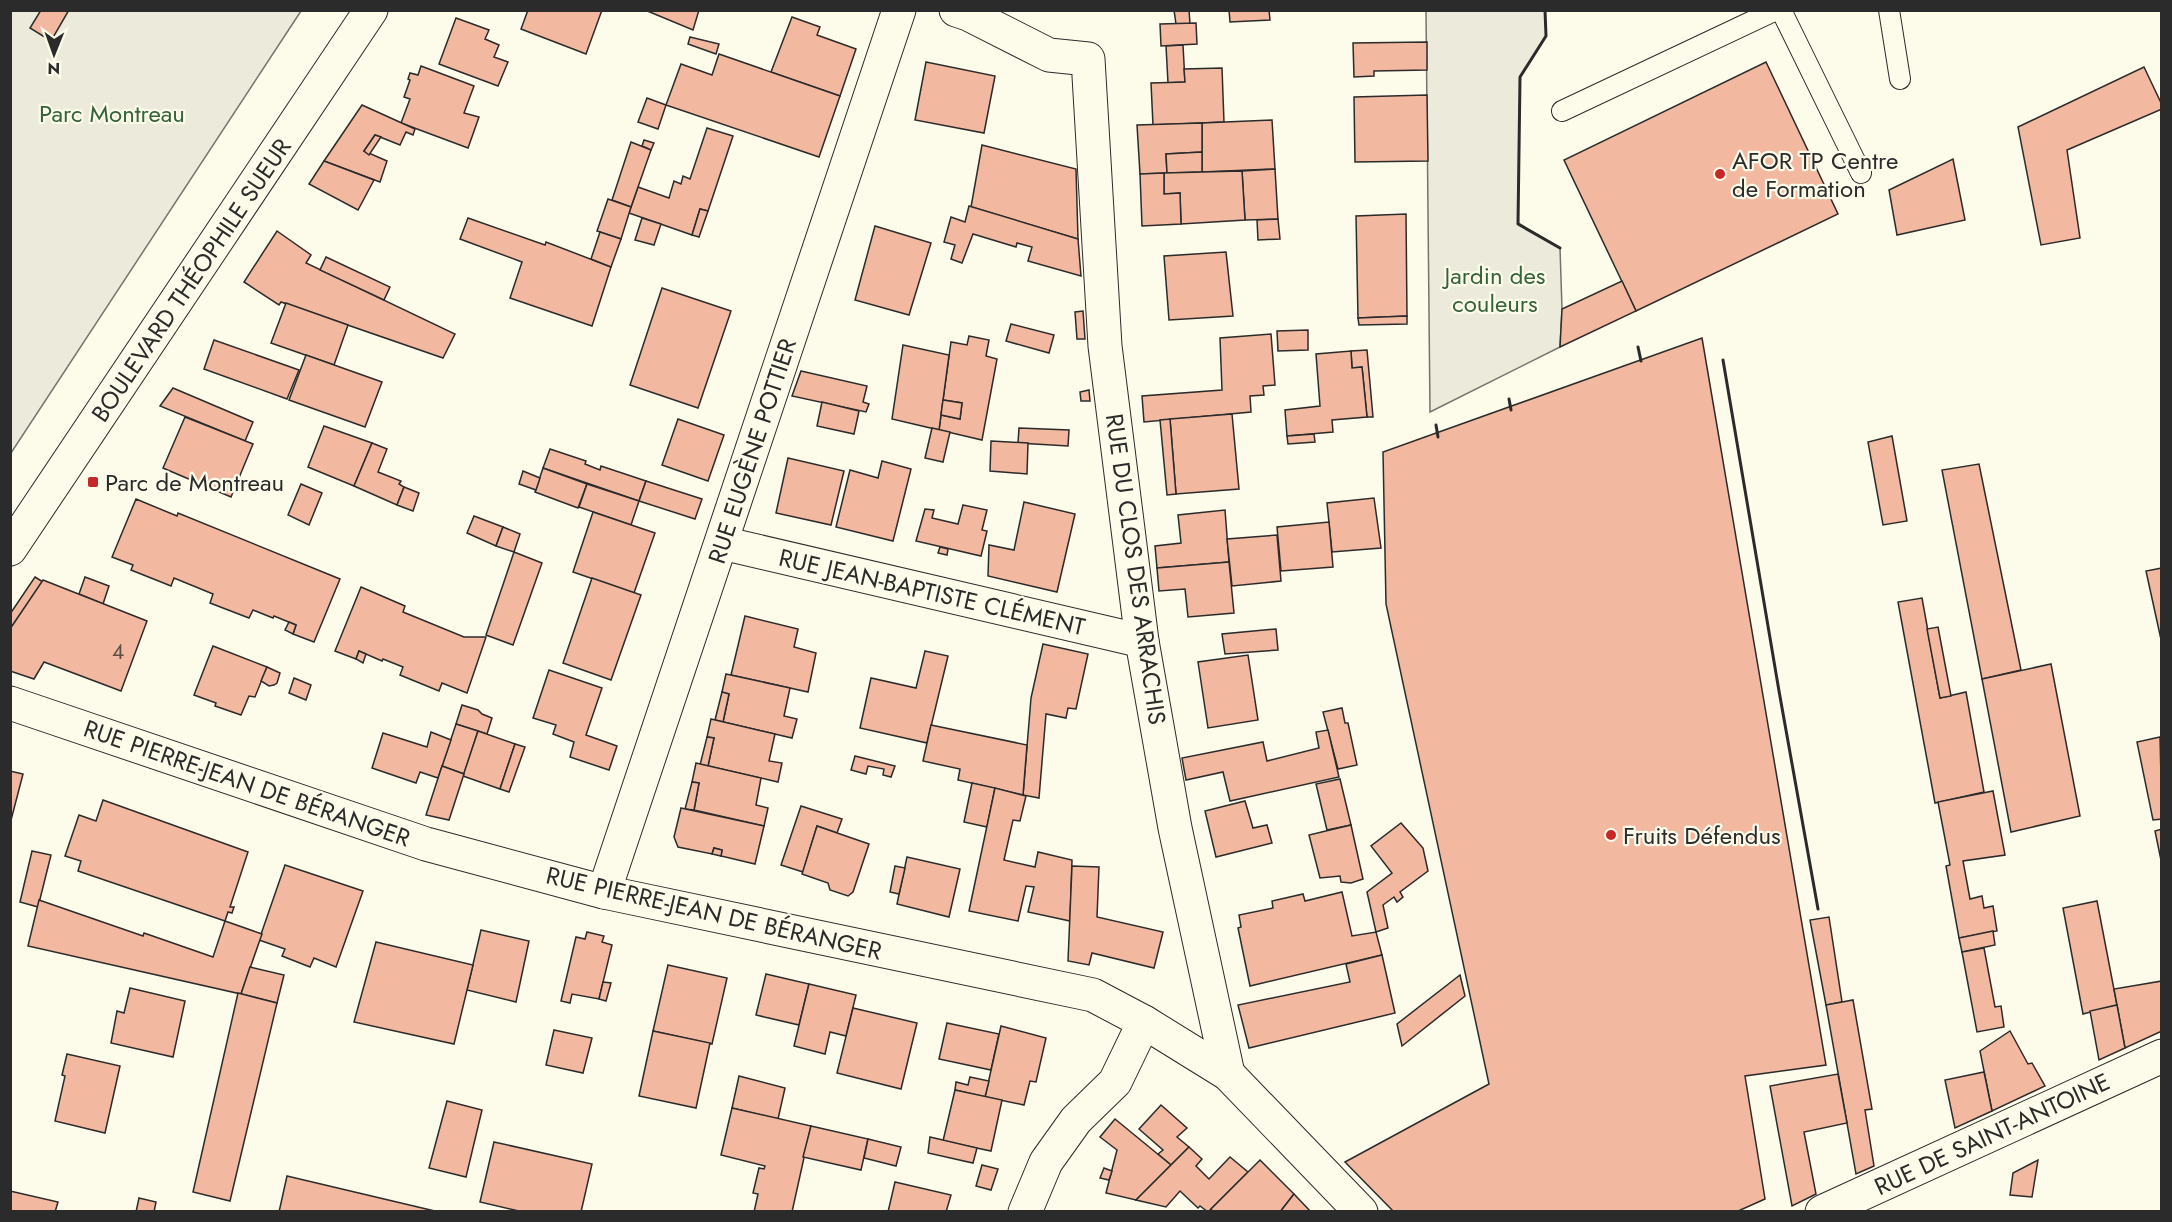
<svg xmlns="http://www.w3.org/2000/svg" width="2172" height="1222" font-family="Jost,sans-serif">
	<style>
		.green { fill: #ecebdb; stroke: #74746e; stroke-width: 1.5 }
		.building { fill: #f2b8a0; stroke: #2b2b2b; stroke-width: 1.5 }
		.lines { fill: none; stroke-linecap: round; stroke-linejoin: round }
		.service-casing { stroke: #2b2b2b; stroke-width: 22 }
		.minor-casing { stroke: #2b2b2b; stroke-width: 35 }
		.secondary-casing { stroke: #2b2b2b; stroke-width: 35 }
		.service { stroke: #fdfbea; stroke-width: 20 }
		.minor { stroke: #fdfbea; stroke-width: 33 }
		.secondary { stroke: #fdfbea; stroke-width: 33 }
		.wall { stroke: #2b2b2b; stroke-width: 3 }
		.poi-dot { fill: #c62828; stroke: #fdfbea; stroke-width: 2 }
		.labels { text-anchor: middle; dominant-baseline: central; stroke-width: 4.5; stroke-linejoin: round; paint-order: stroke }
		.number-label { font-size: 21px; fill: #5d4e48 }
		.park-label { font-size: 24px; fill: #34623c; stroke: #fdfbea }
		.poi-label { font-size: 24px; fill: #2b2b2b; stroke: #fdfbea; text-anchor: start }
		.street-label { font-size: 24px; fill: #2b2b2b; stroke: #fdfbea }
	</style>
	<rect width="100%" height="100%" fill="#fdfbea"/>
	<g class="green">
		<path d="M11 11H301L11 453Z"/>
		<path d="M1426 11H1545L1546 36 1520 77 1518 223 1560 248 1562 309 1560 347 1430 412Z"/>
	</g>
	<g class="building">
		<path d="M41 10H69L51 41 30 28Z"/>
		<path d="M528 10H602L586 54 521 29Z"/>
		<path d="M645 10H699L693 30Z"/>
		<path d="M1174 10H1189L1190 24H1176Z"/>
		<path d="M1229 10H1269L1270 20 1230 22Z"/>
		<path d="M792 17 820 27 817 35 856 49 840 96 771 72Z"/>
		<path d="M456 18 489 30 485 39 499 45 494 57 508 62 498 86 439 64Z"/>
		<path d="M1196 23 1197 44 1161 46 1160 24Z"/>
		<path d="M690 37 719 44 716 54 688 44Z"/>
		<path d="M1427 42V70L1374 71V76L1354 77 1353 43Z"/>
		<path d="M1183 45 1185 82 1168 83 1166 46Z"/>
		<path d="M719 54 840 96 819 157 666 105 681 64 712 75Z"/>
		<path d="M926 62 995 76 984 133 915 120Z"/>
		<path d="M1766 62 1838 214 1636 311 1564 160Z"/>
		<path d="M421 66 474 86 464 113 479 117 468 148 401 123 410 99 404 97 410 80 408 79 410 73 418 75Z"/>
		<path d="M2144 67 2162 105V109L2067 150 2080 238 2041 245 2018 127Z"/>
		<path d="M1222 68 1224 122 1153 125 1151 83 1185 82 1184 69Z"/>
		<path d="M1427 95 1428 161 1355 162 1354 97Z"/>
		<path d="M647 98 666 105 658 129 638 122Z"/>
		<path d="M362 105 415 129 413 135 406 132 400 145 375 135 364 151 387 161 380 182 324 161Z"/>
		<path d="M1272 120 1275 169 1202 172V123Z"/>
		<path d="M1202 123V152L1166 154 1167 173 1140 174 1137 125Z"/>
		<path d="M707 128 733 136 708 211 700 209 692 235 629 213 638 187 669 198 674 181 681 184 683 176 690 179Z"/>
		<path d="M375 135 381 137 369 155 364 151Z"/>
		<path d="M644 140 654 143 651 150 642 146Z"/>
		<path d="M631 142 651 150 631 207 612 200Z"/>
		<path d="M982 145 1076 169 1078 239 971 207Z"/>
		<path d="M1202 152V172L1167 173 1166 154Z"/>
		<path d="M1953 159 1965 220 1897 235 1889 190Z"/>
		<path d="M324 161 374 180 358 210 309 184Z"/>
		<path d="M1275 169 1278 219 1245 220 1242 171Z"/>
		<path d="M1242 171 1245 220 1181 224 1180 193 1164 194V173Z"/>
		<path d="M1164 173V194L1180 193 1181 224 1142 226 1140 174Z"/>
		<path d="M608 199 631 207 621 239 597 231Z"/>
		<path d="M969 206 1078 239 1081 276 1028 261 1032 247 1017 243 1016 247 973 234 962 263 951 259 955 245 944 242 951 217 965 222Z"/>
		<path d="M700 209 708 211 699 237 692 235Z"/>
		<path d="M1406 214 1407 316 1358 318 1356 216Z"/>
		<path d="M468 218 545 245 546 242 611 267 592 326 510 298 522 262 460 239Z"/>
		<path d="M642 218 661 224 654 245 635 240Z"/>
		<path d="M1278 219 1280 239 1258 240 1257 220Z"/>
		<path d="M875 226 931 243 909 315 855 300Z"/>
		<path d="M277 231 311 255 306 263 455 334 443 358 281 302 279 305 244 282Z"/>
		<path d="M600 232 621 239 611 267 591 259Z"/>
		<path d="M1226 252 1233 316 1169 320 1164 256Z"/>
		<path d="M326 257 390 287 384 300 320 270Z"/>
		<path d="M1622 281 1636 311 1560 347 1562 309Z"/>
		<path d="M662 288 731 311 698 408 630 385Z"/>
		<path d="M286 303 348 325 334 365 271 343Z"/>
		<path d="M1083 311 1085 339H1077L1075 312Z"/>
		<path d="M1407 316V324L1359 325 1358 318Z"/>
		<path d="M1011 324 1054 335 1049 353 1006 341Z"/>
		<path d="M1308 330V350L1278 351 1277 331Z"/>
		<path d="M1271 334 1275 385 1263 386 1264 395 1250 396 1251 412 1144 422 1142 396 1222 390 1220 338Z"/>
		<path d="M969 336 989 340 986 356 997 359 982 440 939 430 941 415 960 419 962 403 943 400 951 342 967 345Z"/>
		<path d="M1702 338 1826 1065 1745 1076 1765 1199 1736 1212H1394L1345 1162 1489 1084 1386 604 1383 452Z"/>
		<path d="M214 340 299 370 287 399 204 369Z"/>
		<path d="M903 345 949 355 939 430 892 419Z"/>
		<path d="M1367 350 1373 417H1367L1362 367 1352 368 1351 351Z"/>
		<path d="M1351 351 1352 368 1362 367 1367 417 1332 420 1333 432 1287 436 1285 410 1320 406 1316 354Z"/>
		<path d="M306 355 382 382 365 427 289 400Z"/>
		<path d="M801 371 867 386 863 402 869 404 866 412 792 396Z"/>
		<path d="M173 388 253 422 245 441 160 406Z"/>
		<path d="M1089 390 1090 401H1081L1080 392Z"/>
		<path d="M943 400 962 403 960 419 941 415Z"/>
		<path d="M822 402 859 411 854 434 817 426Z"/>
		<path d="M1232 414 1239 489 1176 494 1170 419Z"/>
		<path d="M185 417 253 444 231 497 163 468Z"/>
		<path d="M678 419 724 435 708 481 662 465Z"/>
		<path d="M1170 419 1176 494 1167 495 1160 420Z"/>
		<path d="M324 426 372 443 354 486 308 467Z"/>
		<path d="M932 428 950 432 943 462 925 458Z"/>
		<path d="M1019 428 1069 430 1068 446 1018 443Z"/>
		<path d="M1314 434 1315 442 1288 444 1287 436Z"/>
		<path d="M1892 436 1907 521 1883 525 1868 442Z"/>
		<path d="M991 441 1028 443 1027 474 990 471Z"/>
		<path d="M372 443 387 449 378 472 401 481 399 484 404 487 397 505 354 486Z"/>
		<path d="M550 449 586 461 585 464 600 470 601 466 646 481 639 501 543 468Z"/>
		<path d="M788 458 844 471 831 525 776 513Z"/>
		<path d="M882 461 911 469 893 541 836 527 850 470 878 478Z"/>
		<path d="M1979 464 2021 670 1982 679 1942 470Z"/>
		<path d="M543 468 587 484 578 508 535 492Z"/>
		<path d="M523 471 540 478 536 490 519 484Z"/>
		<path d="M646 481 702 499 695 519 639 501Z"/>
		<path d="M301 484 322 493 309 525 288 515Z"/>
		<path d="M587 484 639 501 631 525 579 507Z"/>
		<path d="M404 487 419 493 413 511 397 505Z"/>
		<path d="M1374 498 1381 548 1332 552 1327 503Z"/>
		<path d="M136 499 177 516 178 513 340 579 314 642 293 634 296 625 274 616 273 618 253 610 249 618 210 603 213 594 174 578 171 586 131 570 133 565 112 557Z"/>
		<path d="M1024 502 1075 514 1057 592 988 576 989 545 1014 550Z"/>
		<path d="M963 505 987 510 982 530 987 531 981 556 916 541 925 509 934 510 932 518 958 524Z"/>
		<path d="M1225 510 1229 562 1157 568 1155 546 1181 543 1178 515Z"/>
		<path d="M593 512 655 533 634 593 573 572Z"/>
		<path d="M474 516 503 527 496 546 467 533Z"/>
		<path d="M1329 522 1333 567 1281 571 1277 527Z"/>
		<path d="M503 527 520 534 514 552 496 546Z"/>
		<path d="M1277 535 1281 581 1232 586 1227 539Z"/>
		<path d="M940 547 948 549 947 555 938 553Z"/>
		<path d="M514 552 542 563 513 645 486 635Z"/>
		<path d="M1229 562 1234 613 1188 617 1185 589 1159 591 1157 568Z"/>
		<path d="M2162 568V644L2146 571Z"/>
		<path d="M35 577 43 582 10 629V614Z"/>
		<path d="M85 577 109 586 103 604 79 594Z"/>
		<path d="M592 578 641 595 611 680 563 663Z"/>
		<path d="M43 580 147 621 121 691 44 662 34 679 10 671V629Z"/>
		<path d="M361 587 405 606 403 612 464 637H486L467 693 442 683 439 691 400 675 403 667 383 659 382 661 359 651 356 659 335 651Z"/>
		<path d="M1922 598 1940 698 1966 692 1984 792 1935 803 1898 602Z"/>
		<path d="M745 616 798 629 794 647 816 653 808 692 731 675Z"/>
		<path d="M289 622 296 625 293 634 285 630Z"/>
		<path d="M1938 627 1951 696 1940 698 1927 629Z"/>
		<path d="M1276 629 1278 650 1225 654 1222 634Z"/>
		<path d="M1043 644 1088 654 1076 709 1068 708 1066 718 1046 714 1039 798 1023 795 1031 698Z"/>
		<path d="M213 646 267 667 255 697 249 696 241 715 215 706 216 703 194 695Z"/>
		<path d="M359 651 366 654 363 663 356 659Z"/>
		<path d="M925 651 948 656 927 743 860 728 871 678 916 688Z"/>
		<path d="M1248 655 1258 720 1208 728 1198 662Z"/>
		<path d="M2051 664 2080 816 2011 832 1982 679Z"/>
		<path d="M267 667 280 673 277 683 274 685 269 686 261 681Z"/>
		<path d="M549 670 602 688 586 735 617 746 609 770 570 757 574 742 553 734 556 725 533 718Z"/>
		<path d="M726 674 790 688 784 716 797 719 792 738 723 722 729 694 722 692Z"/>
		<path d="M294 678 311 685 306 700 289 693Z"/>
		<path d="M722 692 729 694 723 722 715 720Z"/>
		<path d="M462 705 478 710 482 714 492 718 487 734 456 724Z"/>
		<path d="M1342 708 1345 723H1348L1357 765 1338 769 1323 712Z"/>
		<path d="M711 719 775 734 769 761 782 763 778 782 708 766 714 738 707 737Z"/>
		<path d="M456 724 478 731 464 774 442 766Z"/>
		<path d="M931 725 1027 745 1023 795 958 780 960 769 923 761Z"/>
		<path d="M1328 730 1339 777 1230 801 1223 772 1186 780 1182 758 1263 742 1267 761 1319 748 1316 732Z"/>
		<path d="M478 731 515 744 500 789 463 776Z"/>
		<path d="M431 732 451 740 438 778 420 772 416 783 372 768 383 733 427 747Z"/>
		<path d="M707 737 714 738 708 766 700 765Z"/>
		<path d="M2160 737 2162 819 2153 820 2137 742Z"/>
		<path d="M515 744 525 747 509 792 500 789Z"/>
		<path d="M855 756 895 766 891 777 883 775 884 769 868 766 866 774 851 770Z"/>
		<path d="M696 763 761 778 756 805 768 808 764 826 694 810 699 783 692 782Z"/>
		<path d="M442 766 464 774 449 820 426 815Z"/>
		<path d="M10 771 23 774 10 824Z"/>
		<path d="M1340 779 1351 825 1327 830 1316 784Z"/>
		<path d="M692 782 699 783 694 810 685 809Z"/>
		<path d="M972 783 995 788 987 827 964 822Z"/>
		<path d="M995 788 1026 796 1020 821 1013 820 1004 860 1035 867 1038 852 1072 860 1070 921 1028 912 1034 887 1026 886 1018 921 969 911Z"/>
		<path d="M1993 791 2005 855 1963 861 1970 899 1982 896 1984 908 1993 906 1997 931 1959 938 1946 866 1950 865 1938 802Z"/>
		<path d="M103 800 248 852 230 907H234L232 913 228 912 225 921 78 871 81 861 65 856 79 815 96 821Z"/>
		<path d="M1245 801 1253 828 1267 825 1272 843 1216 857 1205 811Z"/>
		<path d="M801 806 842 819 837 833 817 826 803 872 781 865Z"/>
		<path d="M681 808 764 826 755 864 721 856 722 850 714 848 712 854 678 847 674 837Z"/>
		<path d="M1401 823 1423 848 1428 871 1400 892 1403 897 1397 902 1394 897 1383 905 1388 928 1376 932 1367 892 1392 873 1371 846Z"/>
		<path d="M1351 825 1363 879 1351 883 1341 882 1340 876 1320 878 1309 835Z"/>
		<path d="M817 826 869 844 853 892 848 896 830 890 828 883 802 874Z"/>
		<path d="M2162 829V865L2155 831Z"/>
		<path d="M714 848 722 850 721 856 712 854Z"/>
		<path d="M32 851 51 855 38 907 20 902Z"/>
		<path d="M907 857 960 869 949 917 897 904Z"/>
		<path d="M285 865 363 891 336 967 314 958 310 967 282 956 285 949 259 940Z"/>
		<path d="M895 866 905 868 899 894 890 892Z"/>
		<path d="M1072 866 1099 867 1097 917 1163 932 1154 968 1092 953 1089 965 1068 961Z"/>
		<path d="M1342 892 1352 936 1376 932 1382 955 1250 986 1238 928 1241 927 1239 915 1273 908 1272 901 1303 894 1305 901Z"/>
		<path d="M39 900 143 936 144 933 213 957 225 921 262 934 241 994 28 946Z"/>
		<path d="M2097 901 2117 1005 2083 1014 2063 908Z"/>
		<path d="M1829 917 1842 1002 1826 1005 1810 920Z"/>
		<path d="M481 930 529 941 516 1002 467 990Z"/>
		<path d="M1993 931 1995 945 1962 952 1959 938Z"/>
		<path d="M587 932 604 936 602 942 612 945 599 999 572 994 570 1003 561 1001 576 937 585 939Z"/>
		<path d="M376 942 473 965 454 1044 354 1022Z"/>
		<path d="M1984 948 1995 1007 2001 1006 2004 1027 1977 1032 1962 952Z"/>
		<path d="M1382 955 1395 1013 1249 1048 1238 1005 1350 982 1346 964Z"/>
		<path d="M668 965 727 978 712 1044 653 1031Z"/>
		<path d="M250 967 284 975 277 1003 241 994Z"/>
		<path d="M766 974 809 984 799 1025 756 1015Z"/>
		<path d="M1460 975 1465 996 1402 1046 1397 1024Z"/>
		<path d="M2162 981V1031L2125 1048 2114 989Z"/>
		<path d="M603 982 611 983 606 1001 599 999Z"/>
		<path d="M809 984 856 995 846 1036 830 1032 825 1054 794 1046Z"/>
		<path d="M130 988 185 1001 173 1057 111 1043 117 1011 124 1013Z"/>
		<path d="M238 993 277 1003 230 1201 193 1192Z"/>
		<path d="M1853 1000 1872 1109 1865 1110 1874 1166 1856 1174 1826 1005Z"/>
		<path d="M2117 1005 2125 1048 2099 1060 2090 1011Z"/>
		<path d="M853 1008 917 1023 901 1089 837 1073Z"/>
		<path d="M947 1023 999 1034 991 1070 939 1059Z"/>
		<path d="M1001 1026 1046 1038 1036 1082 1030 1081 1024 1105 985 1097Z"/>
		<path d="M554 1030 592 1038 583 1073 546 1065Z"/>
		<path d="M653 1031 710 1043 696 1108 639 1096Z"/>
		<path d="M2010 1031 2028 1064 2032 1063 2045 1086 1992 1111 1980 1051Z"/>
		<path d="M67 1054 120 1066 105 1133 55 1121 65 1076 62 1075Z"/>
		<path d="M1984 1072 1992 1111 1955 1128 1945 1080Z"/>
		<path d="M1838 1074 1847 1123 1804 1132 1816 1194 1792 1206 1770 1086Z"/>
		<path d="M739 1076 785 1088 778 1119 732 1108Z"/>
		<path d="M970 1077 989 1081 985 1097 955 1090 956 1082 968 1085Z"/>
		<path d="M955 1090 1002 1100 991 1151 943 1141Z"/>
		<path d="M447 1101 482 1110 466 1177 429 1168Z"/>
		<path d="M1161 1105 1187 1128 1177 1137 1189 1147 1171 1165 1158 1154 1163 1150 1139 1129Z"/>
		<path d="M732 1108 811 1126 792 1212H754L758 1194 753 1193 759 1168 764 1169 765 1166 721 1155Z"/>
		<path d="M1115 1119 1171 1165 1136 1200 1106 1193 1117 1150 1100 1137Z"/>
		<path d="M811 1126 868 1139 861 1170 803 1157Z"/>
		<path d="M930 1137 977 1148 973 1163 928 1153Z"/>
		<path d="M868 1139 901 1147 896 1166 864 1158Z"/>
		<path d="M494 1142 592 1164 581 1212H523L480 1202Z"/>
		<path d="M1189 1147 1202 1159 1196 1166 1209 1179 1230 1157 1248 1172 1208 1212 1200 1206 1198 1208 1180 1191 1166 1207 1136 1200Z"/>
		<path d="M1260 1160 1294 1194 1280 1212H1213L1211 1209Z"/>
		<path d="M2038 1160 2032 1197 2010 1195 2013 1173Z"/>
		<path d="M982 1165 998 1169 991 1190 976 1186Z"/>
		<path d="M1104 1168 1112 1171 1109 1180 1100 1178Z"/>
		<path d="M287 1176 439 1212H279Z"/>
		<path d="M895 1182 951 1195 946 1212H888Z"/>
		<path d="M10 1191 58 1202 55 1212H10Z"/>
		<path d="M1294 1194 1311 1212H1280Z"/>
		<path d="M139 1198 156 1202 154 1212H136Z"/>
	</g>
	<g class="lines">
		<defs>
			<g id="service">
				<path d="M1781 10 1861 173"/>
				<path d="M1889 10 1900 79"/>
				<path d="M1562 111 1776 10"/>
			</g>
			<g id="minor">
				<path d="M956 10 968 14 1049 55 1088 59 1105 346 1142 641 1175 828 1228 1074"/>
				<path d="M722 543 1142 641"/>
				<path d="M10 703 426 844 604 892 1093 995 1144 1022 1228 1074 1361 1212"/>
				<path d="M604 892 899 10"/>
				<path d="M1025 1212 1046 1162 1076 1120 1115 1082 1144 1022"/>
				<path d="M1822 1212 2162 1056"/>
			</g>
			<path id="secondary" d="M10 549 371 10"/>
		</defs>
		<use href="#service" class="service-casing"/>
		<use href="#minor" class="minor-casing"/>
		<use href="#secondary" class="secondary-casing"/>
		<use href="#service" class="service"/>
		<use href="#minor" class="minor"/>
		<use href="#secondary" class="secondary"/>
		<g class="wall">
			<path d="M1545 10 1546 36 1520 77 1518 224 1560 248"/>
			<path d="M1638 347 1641 361"/>
			<path d="M1723 360 1779 691 1818 909"/>
			<path d="M1509 399 1511 410"/>
			<path d="M1436 425 1438 437"/>
		</g>
	</g>
	<g class="poi-dot">
		<circle cx="1720" cy="174" r="6"/>
		<rect x="87" y="476" width="12" height="12" rx="3"/>
		<circle cx="1611" cy="835" r="6"/>
	</g>
	<g class="labels">
		<g class="number-label">
			<text x="118" y="652">4</text>
		</g>
		<g class="park-label">
			<text x="112" y="113">Parc Montreau</text>
			<text x="1495" y="275">Jardin des<tspan x="1495" dy="28">couleurs</tspan></text>
		</g>
		<g class="poi-label">
			<text x="1732" y="160">AFOR TP Centre<tspan x="1732" dy="28">de Formation</tspan></text>
			<text x="105" y="482">Parc de Montreau</text>
			<text x="1623" y="835">Fruits Défendus</text>
		</g>
		<g class="street-label">
			<text transform="translate(191 280) rotate(-56)">BOULEVARD THÉOPHILE SUEUR</text>
			<text transform="translate(752 451) rotate(-72)">RUE EUGÈNE POTTIER</text>
			<text transform="translate(1136 569) rotate(82)">RUE DU CLOS DES ARRACHIS</text>
			<text transform="translate(932 592) rotate(13)">RUE JEAN-BAPTISTE CLÉMENT</text>
			<text transform="translate(247 783) rotate(19)">RUE PIERRE-JEAN DE BÉRANGER</text>
			<text transform="translate(714 913) rotate(13)">RUE PIERRE-JEAN DE BÉRANGER</text>
			<text transform="translate(1992 1134) rotate(-25)">RUE DE SAINT-ANTOINE</text>
		</g>
	</g>
	<rect width="2172" height="1222" fill="none" stroke="#2b2b2b" stroke-width="24"/>
	<g transform="translate(54 54) rotate(181)" stroke="#fdfbea" stroke-width="4.5" paint-order="stroke">
	<path d="M0-4.5L10 22L0 15L-10 22Z" fill="#2b2b2b"/>
	<text y="-9" font-size="16" font-weight="bold" text-anchor="middle" fill="#2b2b2b">N</text>
	</g>
</svg>
